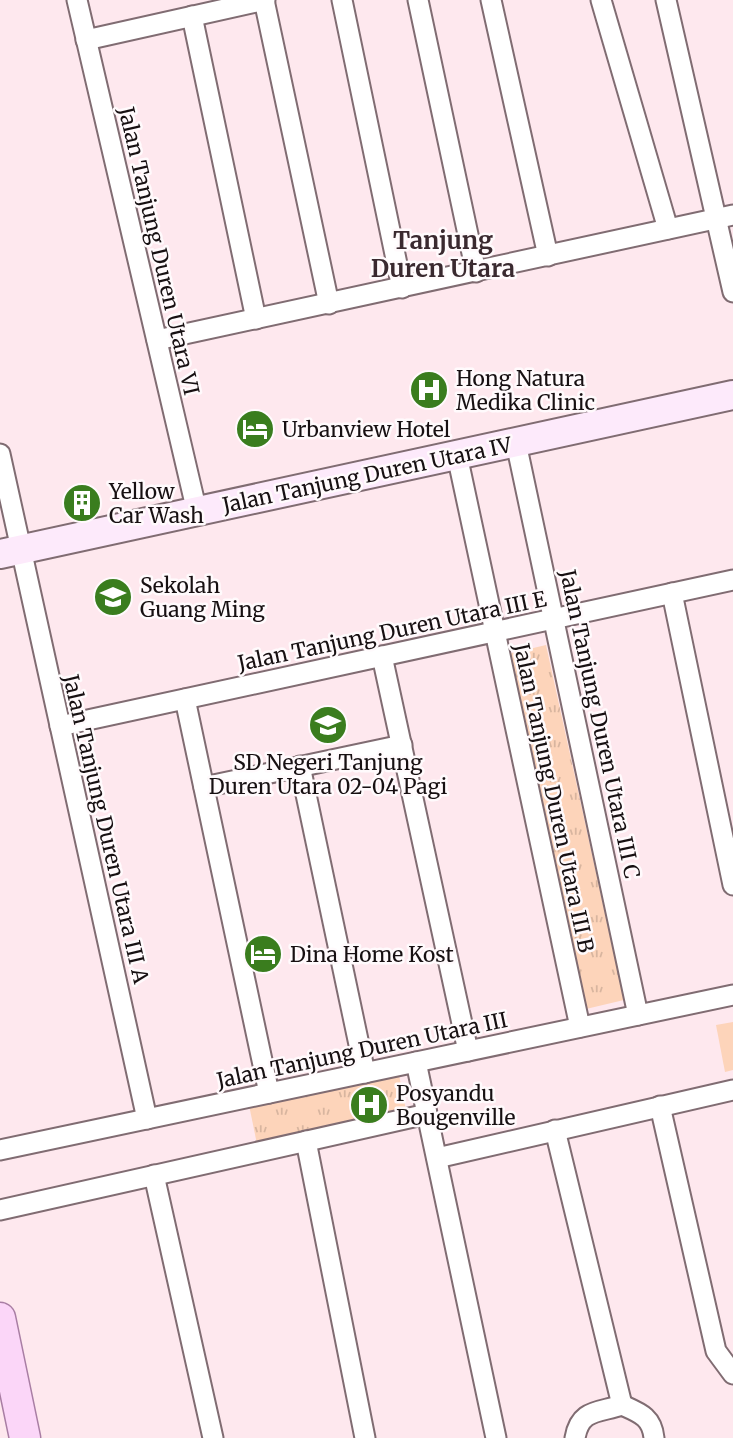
<svg xmlns="http://www.w3.org/2000/svg" width="733" height="1438" font-family="Merriweather,serif">
	<style>
		.park { fill: url(#park-tufts) }
		.pitch { fill: #fdd4ba }
		.lines { fill: none; stroke-linecap: round; stroke-linejoin: round }
		.street-casing { stroke: #806c72; stroke-width: 23 }
		.secondary-casing { stroke: #806c72; stroke-width: 32 }
		.primary-casing { stroke: #a97ea4; stroke-width: 33 }
		.street { stroke: #fff; stroke-width: 19 }
		.secondary { stroke: #fdeafb; stroke-width: 28 }
		.primary { stroke: #fbd6f8; stroke-width: 30 }
		.labels { text-anchor: middle; dominant-baseline: central; stroke-width: 5; stroke-linejoin: round; paint-order: stroke }
		.street-label { font-size: 21px; fill: #171012; stroke: #fffafc }
		.poi-label { font-size: 21px; fill: #171012; stroke: #fffafc; text-anchor: start }
		.quarter-label { font-size: 24px; font-weight: bold; fill: #3a292f; stroke: #fffafc }
	</style>
	<defs>
		<pattern id="park-tufts" width="24" height="20" patternUnits="userSpaceOnUse" patternTransform="scale(1.75)"><rect width="24" height="20" fill="#fdd4ba"/><path d="M3 7l-1-3M5 7V3M7 7l1-3M15 17l-1-3M17 17v-4M19 17l1-3" fill="none" stroke="#d8b59f"/></pattern>
	</defs>
	<rect width="100%" height="100%" fill="#fee8ee"/>
	<g class="park">
		<path d="M546 645 624 1000 586 1009 508 654Z"/>
		<path d="M399 1075 409 1125 259 1154 249 1105Z"/>
	</g>
	<path class="pitch" d="M733 1022V1070L725 1072 716 1025Z"/>
	<g class="lines">
		<defs>
			<g id="street">
				<path d="M77 0 197 512"/>
				<path d="M264 0 329 304"/>
				<path d="M342 0 402 288"/>
				<path d="M418 0 476 272"/>
				<path d="M491 0 548 256"/>
				<path d="M601 0 668 229"/>
				<path d="M666 0 733 292"/>
				<path d="M192 16 256 319"/>
				<path d="M86 40 265 0"/>
				<path d="M157 340 733 215"/>
				<path d="M516 443 638 1015"/>
				<path d="M0 454 147 1119"/>
				<path d="M457 455 580 1027"/>
				<path d="M672 593 733 885"/>
				<path d="M382 656 468 1051"/>
				<path d="M185 699 269 1093"/>
				<path d="M60 726 733 580"/>
				<path d="M300 766 365 1073"/>
				<path d="M204 787 402 745"/>
				<path d="M416 1062 496 1438"/>
				<path d="M660 1106 716 1351 733 1374"/>
				<path d="M555 1130 622 1405"/>
				<path d="M306 1141 365 1438"/>
				<path d="M0 1150 733 995"/>
				<path d="M437 1158 733 1090"/>
				<path d="M154 1175 213 1438"/>
				<path d="M0 1210 427 1114"/>
				<path d="M622 1405C640 1413 652 1417 654 1438"/>
				<path d="M575 1438C580 1409 598 1413 622 1405"/>
			</g>
			<path id="secondary" d="M0 554 733 395"/>
			<path id="primary" d="M0 1318 25 1438"/>
		</defs>
		<use href="#street" class="street-casing"/>
		<use href="#secondary" class="secondary-casing"/>
		<use href="#primary" class="primary-casing"/>
		<use href="#street" class="street"/>
		<use href="#secondary" class="secondary"/>
		<use href="#primary" class="primary"/>
	</g>
	<defs>
		<symbol id="hospital-disc" viewBox="-11 -11 22 22"><circle r="9.5" fill="#3a7d1e" stroke="#fffafc"/><path d="M-5-5h3v3.5h4V-5h3V5h-3V1.5h-4V5h-3Z" fill="#fff"/></symbol>
		<symbol id="hotel-disc" viewBox="-11 -11 22 22"><circle r="9.5" fill="#3a7d1e" stroke="#fffafc"/><path d="M-6-4.5h1.5V1H6V5H4.5V3h-9V5H-6ZM-4 0a1.8 1.8 0 1 1 3.6 0ZM.5 0V-2.5h3Q6-2.5 6 0Z" fill="#fff"/></symbol>
		<symbol id="building-disc" viewBox="-11 -11 22 22"><circle r="9.5" fill="#3a7d1e" stroke="#fffafc"/><path d="M-4-6H4V6H1V3H-1V6H-4ZM-2.5-4.3h1.7v1.8h-1.7ZM.8-4.3h1.7v1.8H.8ZM-2.5-1h1.7V.8h-1.7ZM.8-1h1.7V.8H.8Z" fill="#fff"/></symbol>
		<symbol id="school-disc" viewBox="-11 -11 22 22"><circle r="9.5" fill="#3a7d1e" stroke="#fffafc"/><path d="M0-5L7-2L0 1L-7-2ZM-4 1L0 2.5L4 1V4Q0 6-4 4Z" fill="#fff"/></symbol>
	</defs>
	<g fill-rule="evenodd">
		<use href="#hospital-disc" x="407" y="368" width="44" height="44"/>
		<use href="#hotel-disc" x="233" y="407" width="44" height="44"/>
		<use href="#building-disc" x="60" y="481" width="44" height="44"/>
		<use href="#school-disc" x="91" y="575" width="44" height="44"/>
		<use href="#school-disc" x="306" y="703" width="44" height="44"/>
		<use href="#hotel-disc" x="241" y="932" width="44" height="44"/>
		<use href="#hospital-disc" x="347" y="1083" width="44" height="44"/>
	</g>
	<g class="labels">
		<g class="street-label">
			<text transform="translate(159 251) rotate(77)">Jalan Tanjung Duren Utara VI</text>
			<text transform="translate(367 475) rotate(-12)">Jalan Tanjung Duren Utara IV</text>
			<text transform="translate(392 631) rotate(-12)">Jalan Tanjung Duren Utara III E</text>
			<text transform="translate(600 724) rotate(78)">Jalan Tanjung Duren Utara III C</text>
			<text transform="translate(554 798) rotate(78)">Jalan Tanjung Duren Utara III B</text>
			<text transform="translate(106 829) rotate(77)">Jalan Tanjung Duren Utara III A</text>
			<text transform="translate(362 1050) rotate(-12)">Jalan Tanjung Duren Utara III</text>
		</g>
		<g class="poi-label">
			<text x="456" y="378">Hong Natura<tspan x="456" dy="24">Medika Clinic</tspan></text>
			<text x="282" y="429">Urbanview Hotel</text>
			<text x="109" y="491">Yellow<tspan x="109" dy="24">Car Wash</tspan></text>
			<text x="140" y="585">Sekolah<tspan x="140" dy="24">Guang Ming</tspan></text>
			<text x="328" y="762" text-anchor="middle">SD Negeri Tanjung<tspan x="328" dy="24">Duren Utara 02-04 Pagi</tspan></text>
			<text x="290" y="954">Dina Home Kost</text>
			<text x="396" y="1093">Posyandu<tspan x="396" dy="24">Bougenville</tspan></text>
		</g>
		<g class="quarter-label">
			<text x="443" y="240">Tanjung<tspan x="443" dy="28">Duren Utara</tspan></text>
		</g>
	</g>
</svg>
